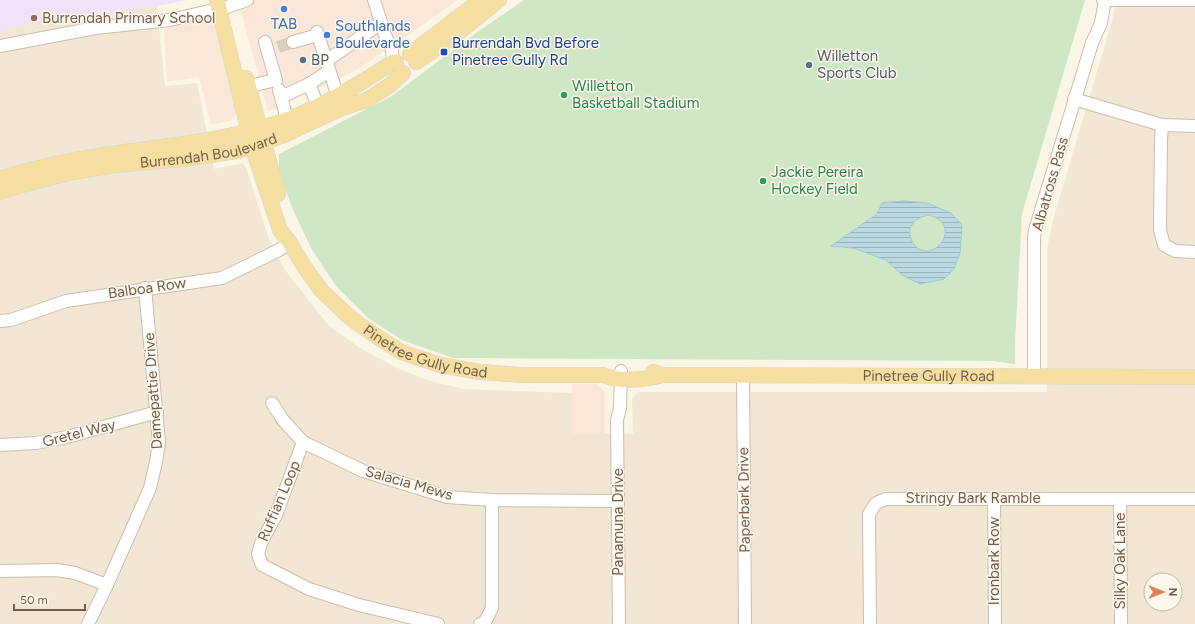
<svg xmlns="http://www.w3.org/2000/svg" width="1195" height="624" font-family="Figtree,sans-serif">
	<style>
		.residential { fill: #f2e7d4; fill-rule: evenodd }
		.commercial { fill: #fae7d9 }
		.education { fill: #f1e2f7 }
		.park { fill: #cfe7c4 }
		.water { fill: url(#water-rules); stroke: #a1c7d4; fill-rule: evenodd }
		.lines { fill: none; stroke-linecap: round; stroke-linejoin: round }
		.minor-tunnel { stroke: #d9cfbf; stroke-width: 12; stroke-dasharray: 12 6; stroke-linecap: butt }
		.minor-casing { stroke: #ccbdac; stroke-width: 14 }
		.major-casing { stroke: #dad5d0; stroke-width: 16 }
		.minor { stroke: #fff; stroke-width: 12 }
		.major { stroke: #f5dfa1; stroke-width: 15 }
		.shop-dot { fill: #3f7fe0; stroke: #fef8eb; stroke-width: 1.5 }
		.education-dot { fill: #8d6e63; stroke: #fef8eb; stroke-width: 1.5 }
		.transit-dot { fill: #1a4fb4; stroke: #fef8eb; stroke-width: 1.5 }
		.service-dot { fill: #5c6f8a; stroke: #fef8eb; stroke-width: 1.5 }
		.leisure-dot { fill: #2e9e5b; stroke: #fef8eb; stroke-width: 1.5 }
		.labels { text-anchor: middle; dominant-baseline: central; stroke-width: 3; stroke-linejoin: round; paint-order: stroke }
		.education-label { font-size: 15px; fill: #785e54; stroke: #fef8eb; text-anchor: start }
		.shop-label { font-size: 15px; fill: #366cbe; stroke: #fef8eb }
		.transit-label { font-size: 15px; fill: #164399; stroke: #fef8eb; text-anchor: start }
		.service-label { font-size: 15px; fill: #4e5e75; stroke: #fef8eb; text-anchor: start }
		.leisure-label { font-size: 15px; fill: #27864d; stroke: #fef8eb; text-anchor: start }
		.street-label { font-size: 15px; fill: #725d4c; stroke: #fef8eb }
	</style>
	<defs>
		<pattern id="water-rules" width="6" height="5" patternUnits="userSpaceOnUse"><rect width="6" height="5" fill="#bbd9e3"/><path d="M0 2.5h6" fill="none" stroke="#9cb3ba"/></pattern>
	</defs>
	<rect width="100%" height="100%" fill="#fbf5e5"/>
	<path class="residential" d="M1116 0H1195V624H0V32L30 23 157 6 165 86 197 83 214 169 243 163 247 170 270 242 285 270 328 325 360 348 397 368 430 381 463 389 572 393V432L633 434 632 398 638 392H1047V249L1053 220 1112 21ZM1151 580H1175V604H1151Z"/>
	<g class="commercial">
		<path d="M238 0H458L357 70 268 112Z"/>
		<path d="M209 18 217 23 238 110 232 120 211 125 199 77 167 82 164 29Z"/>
		<path d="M572 384H597L605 393V434H572Z"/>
	</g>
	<path class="education" d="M0 0H188L146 8 30 23 0 32Z"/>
	<path class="park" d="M524 0H1085L1022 214 1015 341V364L992 361 453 358 402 340 368 318 336 286 311 248 293 210 279 172V154L392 96 476 33Z"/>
	<path class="water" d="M904 201 927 203 951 213 962 225 960 253 954 269 944 279 920 284 902 275 886 260 853 248 831 246 877 214 882 203ZM929 215C966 225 931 269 913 243 904 228 915 217 929 215Z"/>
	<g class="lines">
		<path class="minor-tunnel" d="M278 47 293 42"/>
		<defs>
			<g id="minor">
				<path d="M374 0 385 35 392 50 393 62"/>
				<path d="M1103 0H1195"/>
				<path d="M317 32 338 97"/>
				<path d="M293 42 318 35"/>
				<path d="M0 46 95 28 170 20 227 7 247 0"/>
				<path d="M326 61 381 23"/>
				<path d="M309 84 318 106"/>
				<path d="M241 88 276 80 265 42"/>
				<path d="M279 90 287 119"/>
				<path d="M281 97 309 84 329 71"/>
				<path d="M1074 99 1162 125 1195 126"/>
				<path d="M1162 125 1161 140 1160 230 1164 245 1175 251 1195 252"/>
				<path d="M0 321 11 320 66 301 222 278 279 250 290 243"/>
				<path d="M743 375 745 624"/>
				<path d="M1034 377V239L1035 230 1092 43 1101 23 1105 0"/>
				<path d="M272 403 283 420 303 442 363 471 447 497 492 500 618 501"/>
				<path d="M303 442 276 515 261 543 258 554 262 565 309 589 359 605 438 624"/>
				<path d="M0 445 36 443 67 437 157 412"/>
				<path d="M994 499 995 624"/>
				<path d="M1120 499 1121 624"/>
				<path d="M0 571 57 570 75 573 107 585"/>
				<path d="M88 624 107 585 150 488 156 462 159 443 145 288"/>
				<path d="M480 624 485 622 492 608V500"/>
				<path d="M619 624 617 420 620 408 621 371"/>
				<path d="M870 624 869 514 876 503 886 499H1195"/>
			</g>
			<g id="major">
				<path id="s1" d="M217 0 252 146 280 230 290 243 305 268 321 290 345 313 356 322 373 334 401 352 440 365 480 372 522 375H603C622 383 644 380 663 375"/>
				<path d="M410 54 481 0"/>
				<path d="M416 62 450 39 499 0"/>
				<path d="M246 78 278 194"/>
				<path d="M0 179C40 166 82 158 124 152 169 146 214 141 258 129 307 116 351 90 393 62H396"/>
				<path id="s2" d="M0 192 22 185 72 172 115 165 182 159 238 151 284 135 344 107 367 100 390 85 403 73"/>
				<path id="s3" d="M653 372 663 375H718L1195 377"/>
			</g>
		</defs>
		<use href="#minor" class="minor-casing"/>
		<use href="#major" class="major-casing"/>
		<use href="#minor" class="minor"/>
		<use href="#major" class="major"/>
	</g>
	<g class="shop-dot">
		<circle cx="284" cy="9" r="4"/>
		<circle cx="327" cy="35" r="4"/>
	</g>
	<circle class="education-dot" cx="34" cy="18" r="4"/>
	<rect class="transit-dot" x="440" y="48" width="8" height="8" rx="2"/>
	<g class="service-dot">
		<circle cx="303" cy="60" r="4"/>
		<circle cx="809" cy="65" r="4"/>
	</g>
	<g class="leisure-dot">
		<circle cx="564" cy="95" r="4"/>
		<circle cx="763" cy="181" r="4"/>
	</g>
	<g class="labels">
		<g class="education-label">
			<text x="42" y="18">Burrendah Primary School</text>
		</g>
		<g class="shop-label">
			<text x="284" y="24">TAB</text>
			<text x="335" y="26" text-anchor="start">Southlands<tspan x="335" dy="17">Boulevarde</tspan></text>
		</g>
		<g class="transit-label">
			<text x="452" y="43">Burrendah Bvd Before<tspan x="452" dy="17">Pinetree Gully Rd</tspan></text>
		</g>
		<g class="service-label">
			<text x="817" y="56">Willetton<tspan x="817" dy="17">Sports Club</tspan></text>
			<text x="311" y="60">BP</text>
		</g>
		<g class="leisure-label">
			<text x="572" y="86">Willetton<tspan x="572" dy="17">Basketball Stadium</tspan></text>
			<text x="771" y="172">Jackie Pereira<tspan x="771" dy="17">Hockey Field</tspan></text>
		</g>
		<g class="street-label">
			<text stroke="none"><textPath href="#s2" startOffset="213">Burrendah Boulevard</textPath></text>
			<text transform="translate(1050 184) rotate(-74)">Albatross Pass</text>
			<text transform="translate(147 288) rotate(-8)">Balboa Row</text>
			<text stroke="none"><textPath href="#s1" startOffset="436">Pinetree Gully Road</textPath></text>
			<text stroke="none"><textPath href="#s3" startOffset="276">Pinetree Gully Road</textPath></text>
			<text transform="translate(153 391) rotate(-94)">Damepattie Drive</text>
			<text transform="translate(79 433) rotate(-14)">Gretel Way</text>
			<text transform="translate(409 483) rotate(16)">Salacia Mews</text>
			<text x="973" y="498">Stringy Bark Ramble</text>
			<text transform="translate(744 500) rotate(-91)">Paperbark Drive</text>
			<text transform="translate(279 501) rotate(-67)">Ruffian Loop</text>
			<text transform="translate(618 522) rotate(-90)">Panamuna Drive</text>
			<text transform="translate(994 561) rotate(-90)">Ironbark Row</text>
			<text transform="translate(1120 561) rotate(-90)">Silky Oak Lane</text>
		</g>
	</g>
	<g transform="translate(1163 592) rotate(90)"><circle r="19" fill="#fef8eb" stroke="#c6baab"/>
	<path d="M0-3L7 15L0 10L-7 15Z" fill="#dd8052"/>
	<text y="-6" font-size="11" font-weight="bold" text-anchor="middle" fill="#725d4c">N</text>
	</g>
	<path d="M14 604v6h71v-6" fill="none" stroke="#725d4c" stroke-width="2"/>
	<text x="20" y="604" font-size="12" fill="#725d4c" stroke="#fef8eb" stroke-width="3" paint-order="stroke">50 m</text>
</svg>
